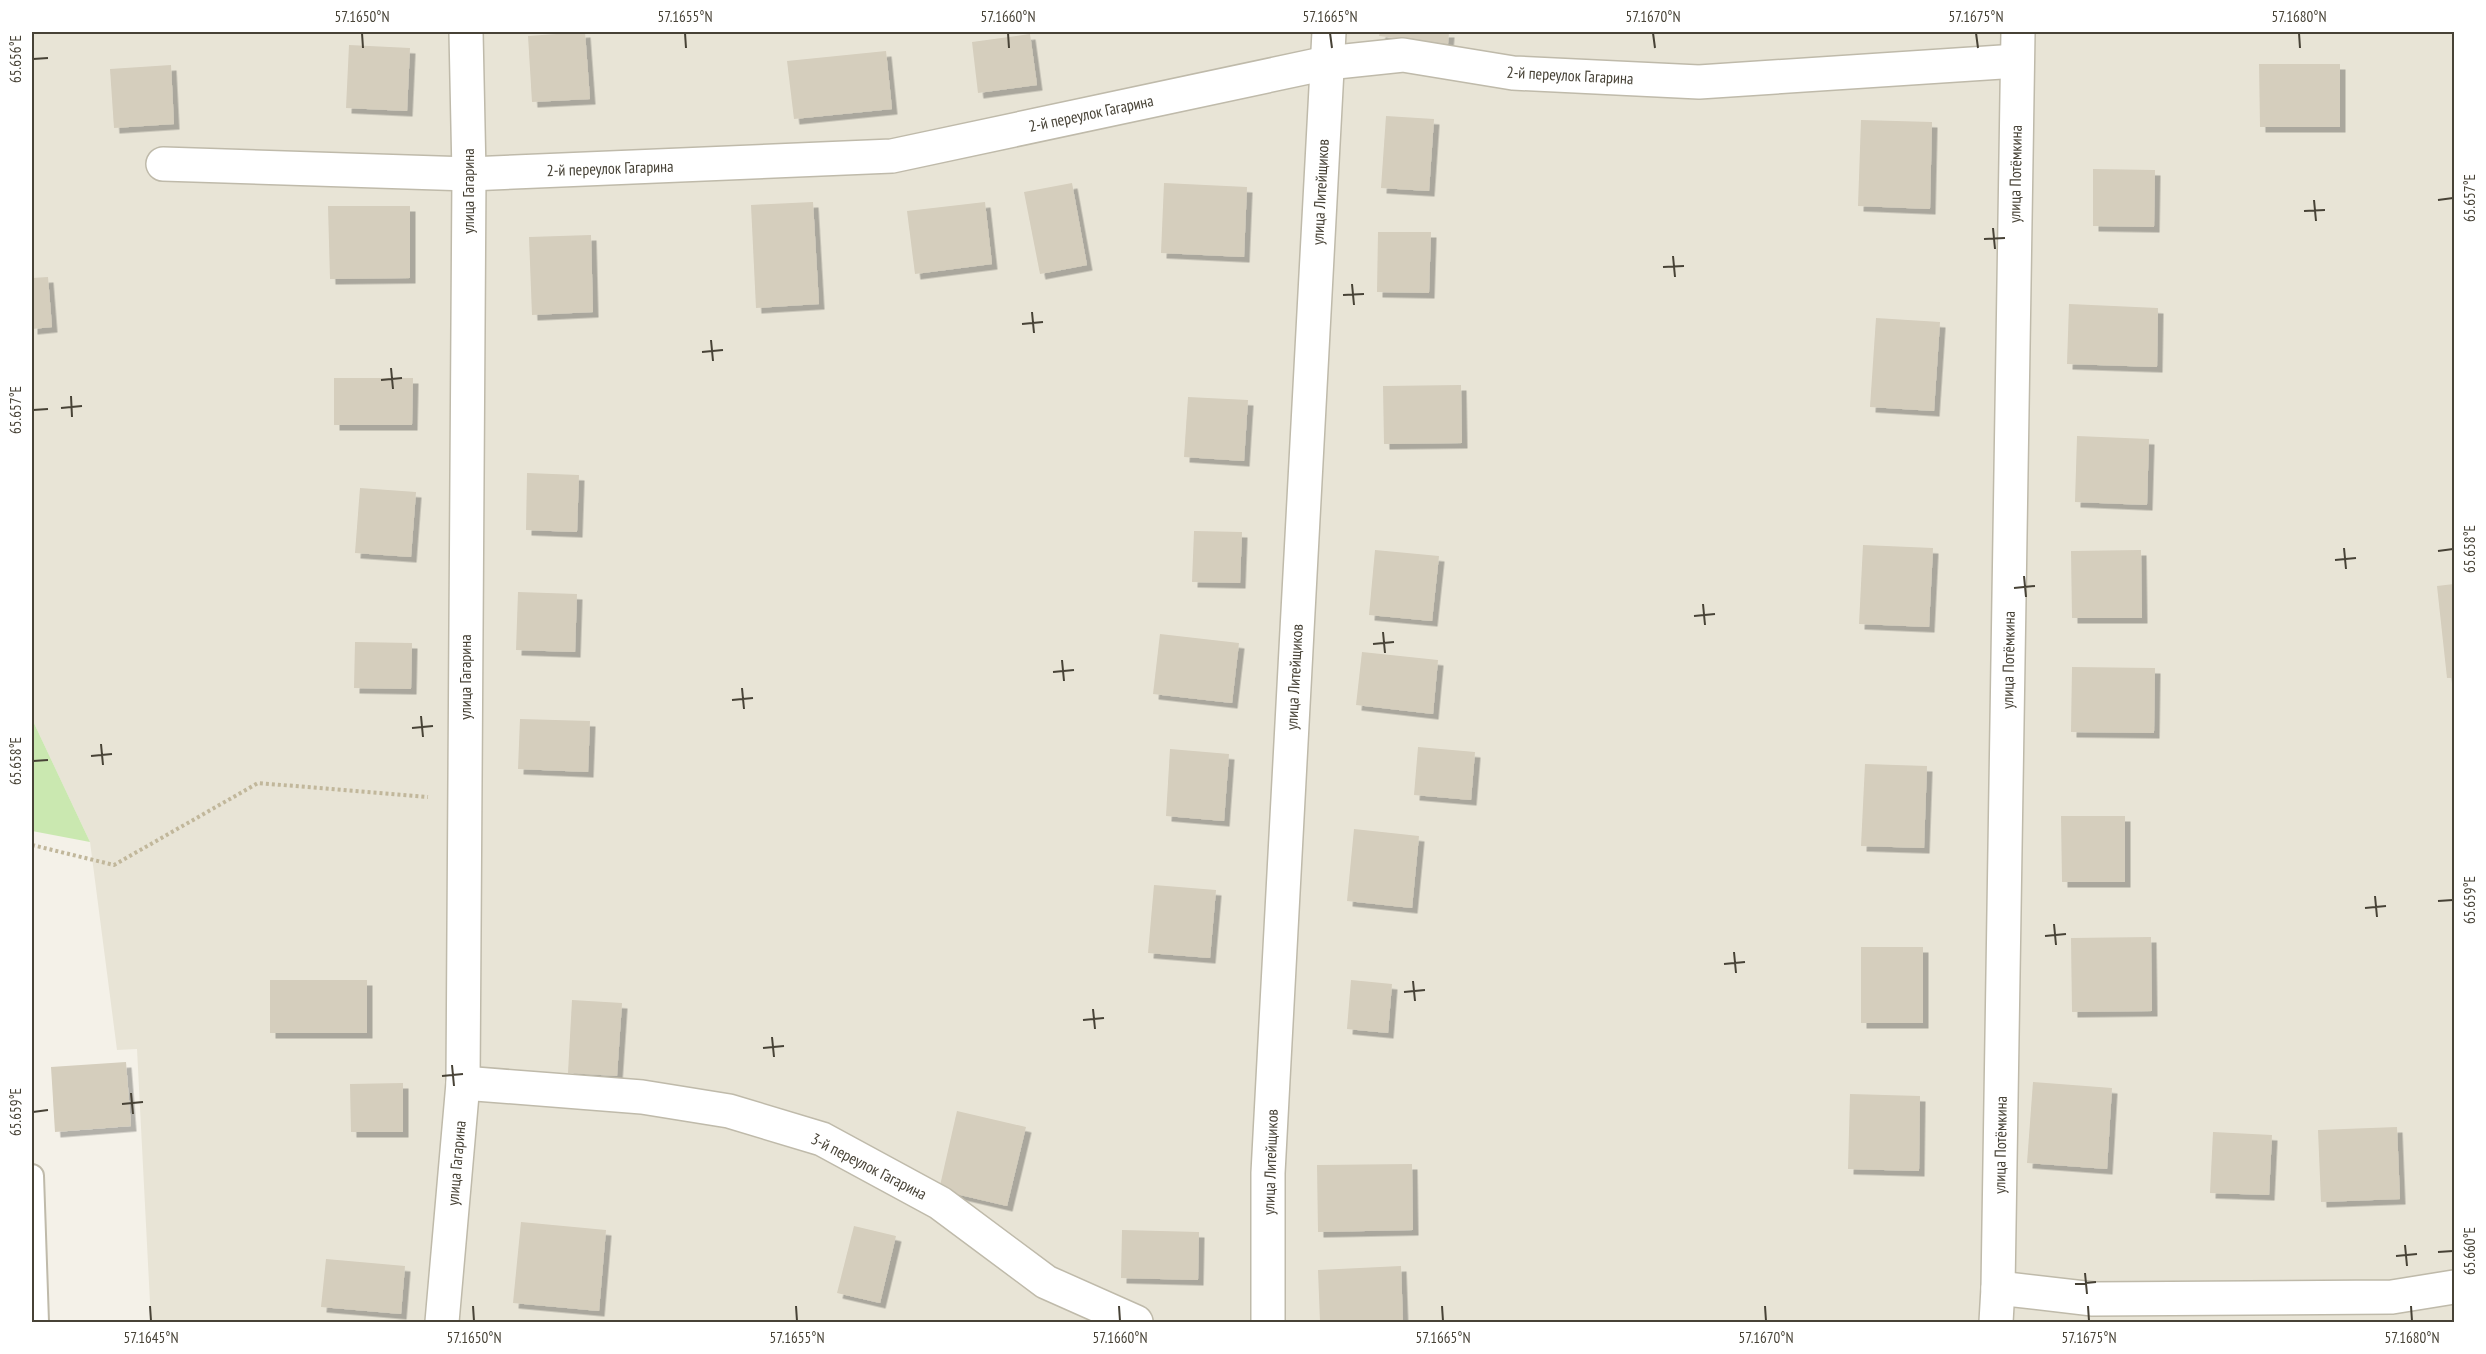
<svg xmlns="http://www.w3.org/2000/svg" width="2486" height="1354" font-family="'PT Sans Narrow',sans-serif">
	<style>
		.residential { fill: #e8e4d6 }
		.green { fill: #cae8b0 }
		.building { fill: #d5cebd; filter: url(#shadow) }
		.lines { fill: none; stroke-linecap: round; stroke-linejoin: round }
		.lane-casing { stroke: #bfbaaa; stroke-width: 26 }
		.street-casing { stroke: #bfbaaa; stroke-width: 36 }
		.path { stroke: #c1b79b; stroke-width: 4; stroke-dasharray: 3 3; stroke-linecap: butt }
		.lane { stroke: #fff; stroke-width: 22 }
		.street { stroke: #fff; stroke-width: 33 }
		.ticks { fill: none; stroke: #474236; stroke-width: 2 }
		.labels { text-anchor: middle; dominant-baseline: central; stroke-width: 4.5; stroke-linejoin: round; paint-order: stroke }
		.street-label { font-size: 16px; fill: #474236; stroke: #fff }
		.neatline { fill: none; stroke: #474236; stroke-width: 2 }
		.ticks-label { font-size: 15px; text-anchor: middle; fill: #474236 }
	</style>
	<defs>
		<filter id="shadow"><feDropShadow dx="5.5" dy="5.5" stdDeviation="0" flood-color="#0004"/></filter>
	</defs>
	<rect width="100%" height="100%" fill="#f4f1e8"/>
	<path class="residential" d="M32 32H2454V1322H151L137 1049 117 1050 90 842 32 719Z"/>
	<path class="green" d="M32 719 90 842 32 831Z"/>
	<g class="building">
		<path d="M585 32 590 99 532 102 528 36Z"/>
		<path d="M1380 32H1449L1448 44 1379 36Z"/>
		<path d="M1030 34 1037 85 978 93 972 42Z"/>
		<path d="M349 45 410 48 407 111 346 108Z"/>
		<path d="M886 51 892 109 794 119 787 61Z"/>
		<path d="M2259 64H2340V127H2260Z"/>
		<path d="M171 65 174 124 114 128 110 69Z"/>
		<path d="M1386 116 1434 119 1429 191 1381 188Z"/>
		<path d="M1861 120 1932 122 1930 209 1858 206Z"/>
		<path d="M2093 169 2155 170 2154 227 2093 226Z"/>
		<path d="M1072 183 1087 265 1040 274 1024 192Z"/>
		<path d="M1164 183 1247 187 1244 257 1161 253Z"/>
		<path d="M813 202 819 304 756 308 751 205Z"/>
		<path d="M985 202 992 264 915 274 907 211Z"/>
		<path d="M328 206H410V278L330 279Z"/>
		<path d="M1378 232H1431L1429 293 1377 292Z"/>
		<path d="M591 235 593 312 532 315 529 237Z"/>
		<path d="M48 277 52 327 32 329V278Z"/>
		<path d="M2069 304 2158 308 2157 367 2067 364Z"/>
		<path d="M1876 318 1940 322 1934 411 1870 407Z"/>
		<path d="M334 378H413L412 425H334Z"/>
		<path d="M1461 385 1462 443 1384 444 1383 386Z"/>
		<path d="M1188 397 1248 400 1244 461 1184 457Z"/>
		<path d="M2077 436 2149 439 2147 505 2075 502Z"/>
		<path d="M527 473 579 475 577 532 526 530Z"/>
		<path d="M360 488 416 492 411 557 355 553Z"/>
		<path d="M1194 531 1242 532 1240 583 1192 582Z"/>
		<path d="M1863 545 1933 548 1929 627 1859 624Z"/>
		<path d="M1375 550 1439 556 1432 621 1369 615Z"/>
		<path d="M2141 550 2142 618H2072L2071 551Z"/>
		<path d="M2454 584V678H2447L2437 586Z"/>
		<path d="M518 592 577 594 575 652 516 650Z"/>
		<path d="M1160 634 1239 643 1232 703 1153 694Z"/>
		<path d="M355 642 412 643 411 689 354 688Z"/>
		<path d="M1362 652 1438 660 1433 714 1356 705Z"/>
		<path d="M2072 667 2155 668 2154 733 2071 732Z"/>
		<path d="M520 719 590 721 588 772 518 769Z"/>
		<path d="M1418 747 1475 752 1471 800 1414 795Z"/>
		<path d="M1170 749 1229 754 1224 821 1166 816Z"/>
		<path d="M1865 764 1927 766 1924 848 1861 846Z"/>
		<path d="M2061 816H2125V882H2062Z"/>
		<path d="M1354 829 1419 836 1412 908 1347 901Z"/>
		<path d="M1154 885 1216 890 1210 958 1148 953Z"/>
		<path d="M2151 937 2152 1011 2072 1012 2071 938Z"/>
		<rect x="1861" y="947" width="62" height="76"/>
		<rect x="270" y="980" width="97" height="53"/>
		<path d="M1351 980 1392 984 1388 1033 1347 1029Z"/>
		<path d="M572 1000 622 1003 617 1076 568 1073Z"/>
		<path d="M126 1062 131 1126 55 1132 51 1067Z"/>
		<path d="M2033 1082 2112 1088 2107 1169 2027 1163Z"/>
		<path d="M403 1083V1132H351L350 1084Z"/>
		<path d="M1850 1094 1920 1096 1919 1171 1848 1169Z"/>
		<path d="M957 1111 1026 1127 1007 1206 939 1190Z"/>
		<path d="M2397 1127 2400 1199 2321 1202 2318 1130Z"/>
		<path d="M2213 1132 2272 1135 2269 1195 2210 1193Z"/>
		<path d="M1412 1164 1413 1230 1318 1232 1317 1165Z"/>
		<path d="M521 1222 606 1230 599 1311 513 1303Z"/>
		<path d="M854 1226 896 1236 880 1303 837 1293Z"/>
		<path d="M1122 1230 1199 1232 1198 1280 1121 1278Z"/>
		<path d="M326 1259 405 1266 401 1314 321 1307Z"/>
		<path d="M1401 1266 1403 1322H1320L1318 1270Z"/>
	</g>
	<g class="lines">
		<defs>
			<path id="lane" d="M32 1176 37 1322"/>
			<g id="street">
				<path d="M163 164 469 174 892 156 1327 63 1403 55 1513 73 1699 82 2017 61"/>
				<path d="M463 1083 642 1097 729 1111 822 1139 940 1203 1046 1282 1136 1322"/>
				<path d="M1998 1288 2093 1299 2392 1297 2454 1287"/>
				<path d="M442 1322 463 1083 469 174 466 32"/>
				<path d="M1268 1322V1173L1329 32"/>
				<path d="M1996 1322 1998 1288 2018 32"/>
			</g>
		</defs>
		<use href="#lane" class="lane-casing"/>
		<use href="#street" class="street-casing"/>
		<path class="path" d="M32 845 114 865 258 783 428 797"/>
		<use href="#lane" class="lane"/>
		<use href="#street" class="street"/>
	</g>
	<path class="ticks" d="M362 33 363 48M685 33 686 48M1008 33 1009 48M1330 33 1332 48M1653 33 1655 48M1976 33 1978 48M2299 33 2300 48M33 59 48 58M2314 200 2316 221M2438 200 2453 198M2304 211 2325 210M1993 228 1995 249M1984 239 2005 238M1673 256 1675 277M1663 267 1684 266M1352 284 1354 305M1343 295 1364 294M1032 312 1034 333M1022 324 1043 322M711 340 713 361M702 352 723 350M391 368 393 389M381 380 402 378M71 396 72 417M61 408 82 406M33 410 48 409M2344 548 2346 569M2438 551 2453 549M2335 560 2356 558M2024 576 2026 597M2014 588 2035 586M1703 604 1705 625M1694 616 1715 614M1383 632 1385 653M1373 644 1394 642M1062 660 1064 681M1053 672 1074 670M742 688 744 709M732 700 753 698M421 716 423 737M412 728 433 726M101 744 103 765M91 756 112 754M33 761 48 760M2375 896 2377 917M2438 901 2453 900M2365 908 2386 906M2054 924 2056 945M2045 936 2066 934M1734 952 1736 973M1724 964 1745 962M1413 981 1415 1001M1404 992 1425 990M1093 1009 1095 1029M1083 1020 1104 1018M772 1037 774 1057M763 1048 784 1046M452 1065 454 1086M442 1076 463 1074M131 1093 133 1114M122 1104 143 1102M33 1112 48 1110M2405 1245 2407 1266M2438 1252 2453 1251M2396 1256 2417 1254M2085 1273 2087 1294M2075 1284 2096 1282M150 1306 151 1321M473 1306 474 1321M796 1306 797 1321M1119 1306 1120 1321M1442 1306 1443 1321M1765 1306 1766 1321M2088 1306 2089 1321M2411 1306 2412 1321"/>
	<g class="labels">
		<g class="street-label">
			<text transform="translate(1570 75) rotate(3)">2-й переулок Гагарина</text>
			<text transform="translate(1091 113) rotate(-12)">2-й переулок Гагарина</text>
			<text transform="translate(610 168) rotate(-2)">2-й переулок Гагарина</text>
			<text transform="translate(2015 174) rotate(-89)">улица Потёмкина</text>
			<text transform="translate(468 191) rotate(-90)">улица Гагарина</text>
			<text transform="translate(1320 192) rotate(-87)">улица Литейщиков</text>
			<text transform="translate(2008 660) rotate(-89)">улица Потёмкина</text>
			<text transform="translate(465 677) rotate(-90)">улица Гагарина</text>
			<text transform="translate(1294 677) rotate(-87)">улица Литейщиков</text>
			<text transform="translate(2000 1145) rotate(-89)">улица Потёмкина</text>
			<text transform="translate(1270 1162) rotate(-88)">улица Литейщиков</text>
			<text transform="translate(456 1163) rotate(-85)">улица Гагарина</text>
			<text transform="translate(869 1166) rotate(27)">3-й переулок Гагарина</text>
		</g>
	</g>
	<rect width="2486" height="1354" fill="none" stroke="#ffffff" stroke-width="66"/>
	<rect x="33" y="33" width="2420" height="1288" class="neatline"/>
	<g class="ticks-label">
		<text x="362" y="22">57.1650°N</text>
		<text x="685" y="22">57.1655°N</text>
		<text x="1008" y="22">57.1660°N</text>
		<text x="1330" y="22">57.1665°N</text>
		<text x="1653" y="22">57.1670°N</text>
		<text x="1976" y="22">57.1675°N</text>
		<text x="2299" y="22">57.1680°N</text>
		<text transform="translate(16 59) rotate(-90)" y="5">65.656°E</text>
		<text transform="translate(2470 198) rotate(-90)" y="5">65.657°E</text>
		<text transform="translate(16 410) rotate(-90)" y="5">65.657°E</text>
		<text transform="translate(2470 549) rotate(-90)" y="5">65.658°E</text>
		<text transform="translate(16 761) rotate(-90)" y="5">65.658°E</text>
		<text transform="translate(2470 900) rotate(-90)" y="5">65.659°E</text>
		<text transform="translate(16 1112) rotate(-90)" y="5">65.659°E</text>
		<text transform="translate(2470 1251) rotate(-90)" y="5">65.660°E</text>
		<text x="151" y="1343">57.1645°N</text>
		<text x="474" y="1343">57.1650°N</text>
		<text x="797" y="1343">57.1655°N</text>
		<text x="1120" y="1343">57.1660°N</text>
		<text x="1443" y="1343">57.1665°N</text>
		<text x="1766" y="1343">57.1670°N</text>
		<text x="2089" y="1343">57.1675°N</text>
		<text x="2412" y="1343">57.1680°N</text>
	</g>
</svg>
